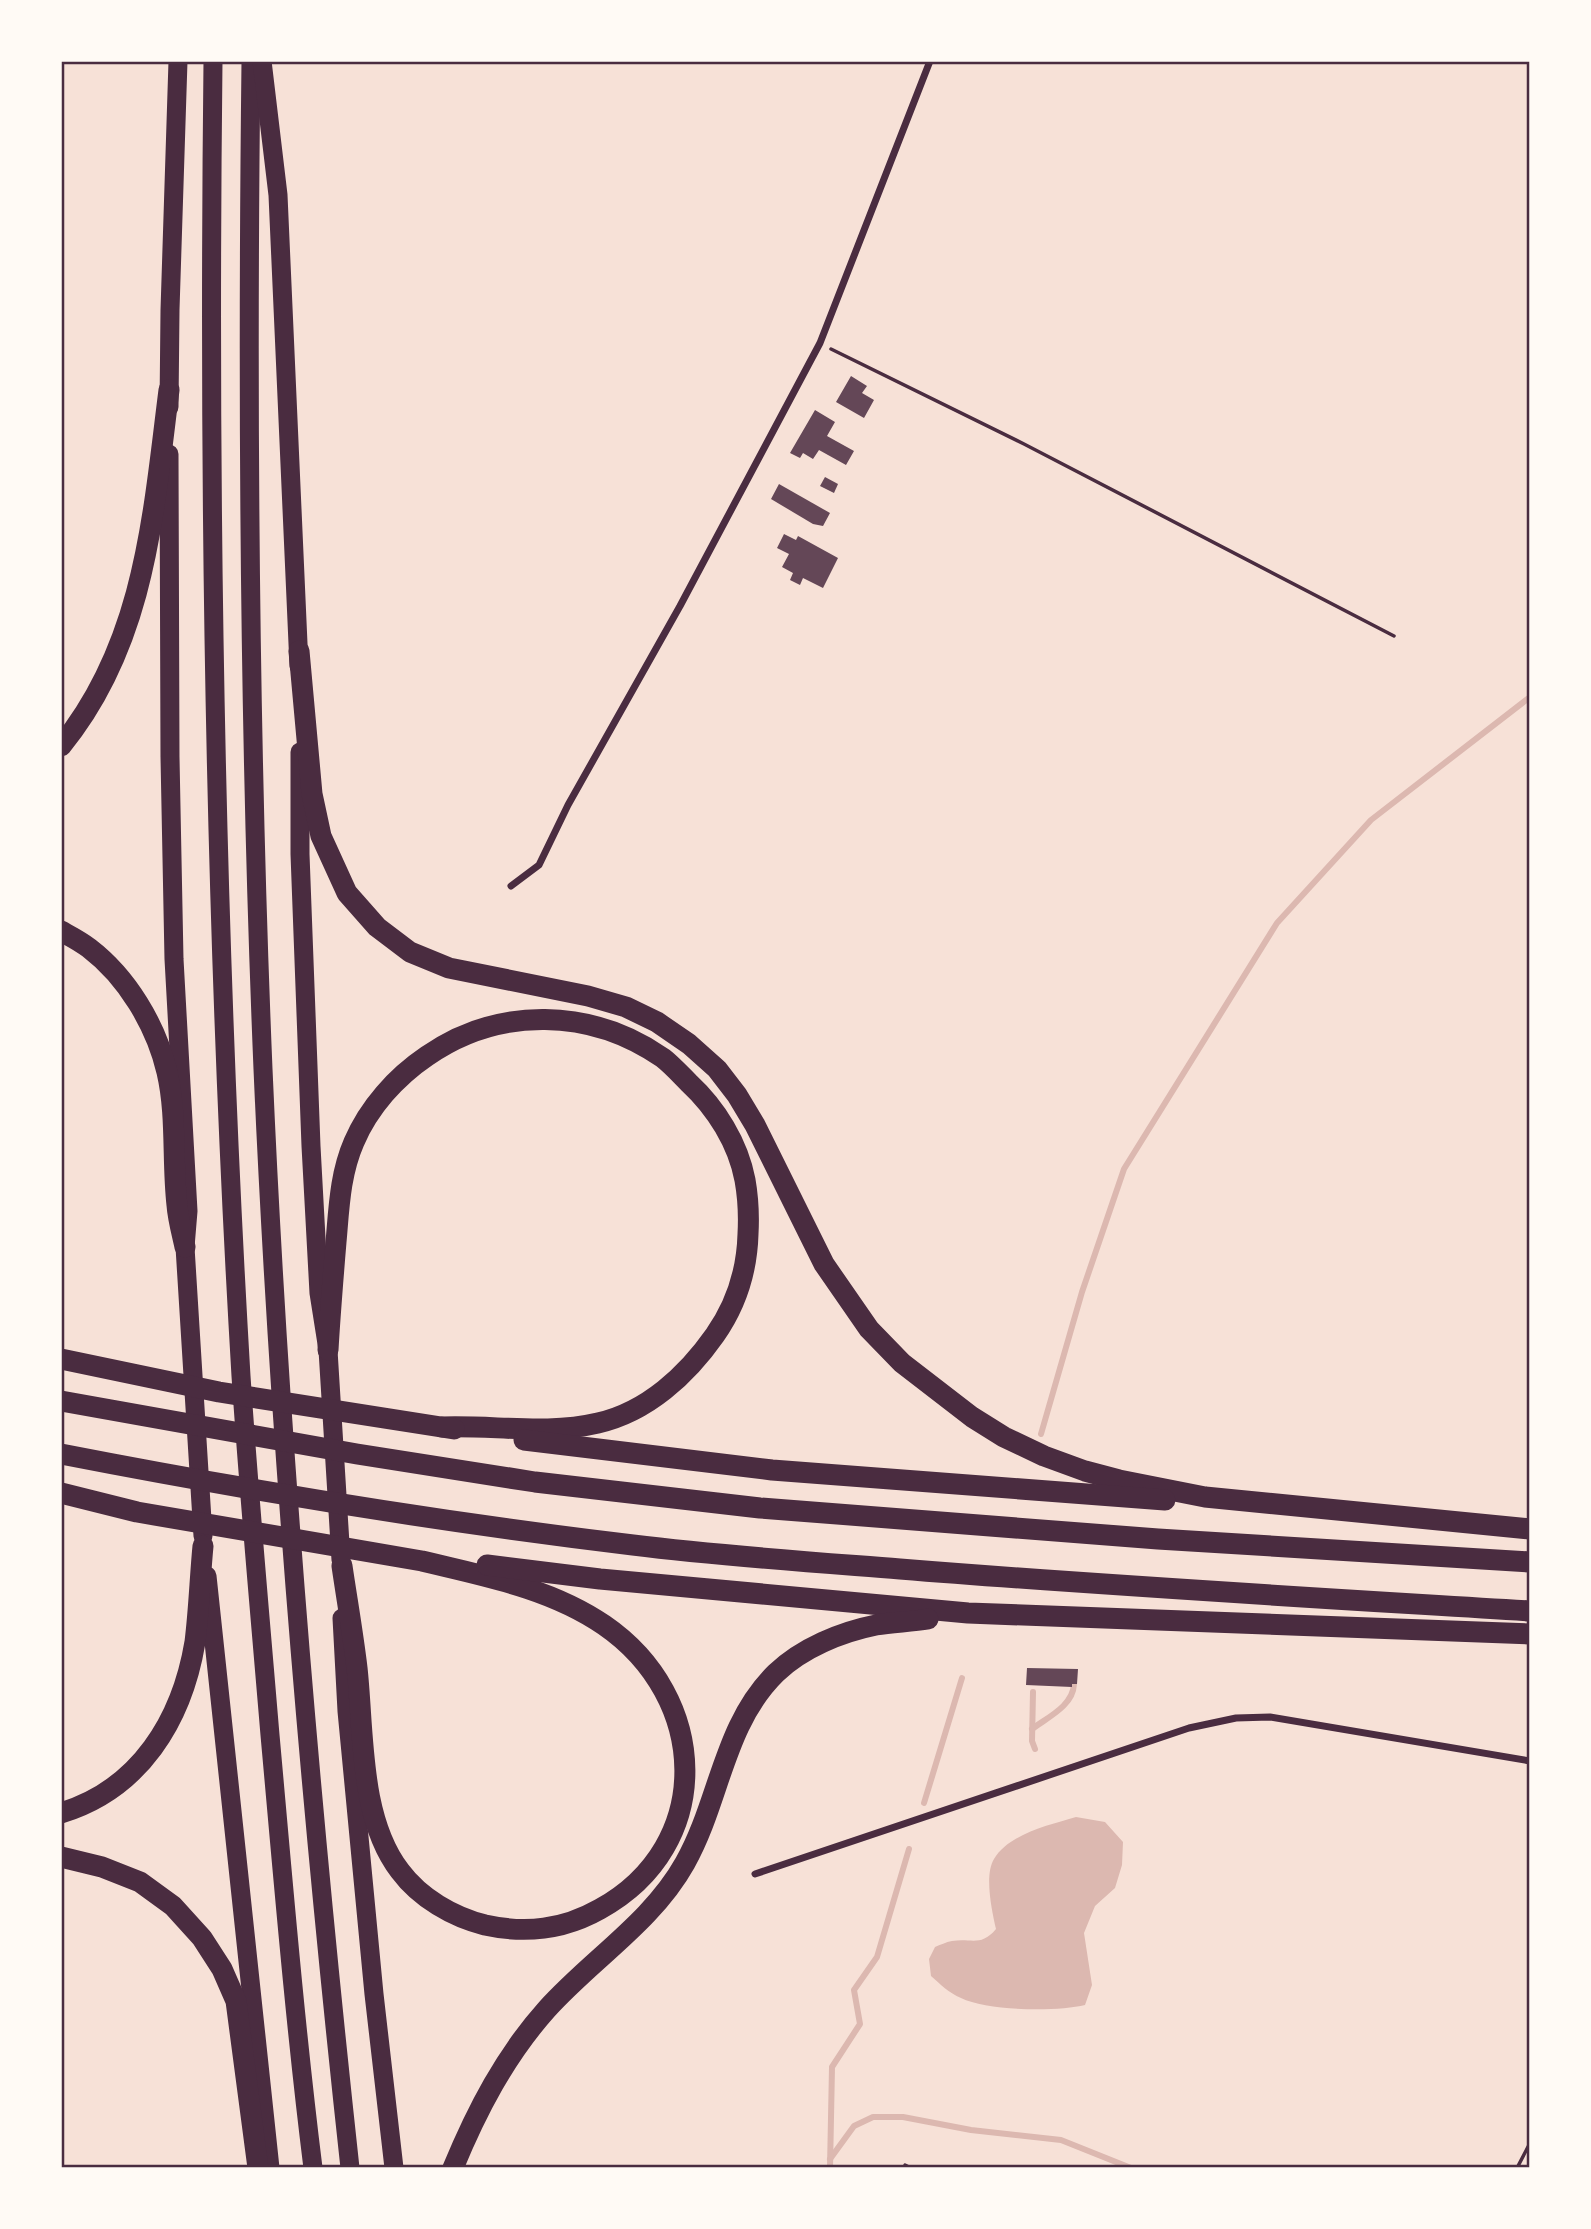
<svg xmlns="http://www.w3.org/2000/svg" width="1591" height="2229" font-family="Jost,sans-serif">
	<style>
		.water { fill: #dcb8b0 }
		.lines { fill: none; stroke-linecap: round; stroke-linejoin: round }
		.stream { stroke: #dcb8b0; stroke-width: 6 }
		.building { fill: #644757 }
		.path { stroke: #4a2c40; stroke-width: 3.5 }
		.minor { stroke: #4a2c40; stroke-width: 7 }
		.trunk { stroke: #4a2c40; stroke-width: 19 }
		.motorway { stroke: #4a2c40; stroke-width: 21 }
		.neatline { fill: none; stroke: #4a2c40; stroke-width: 2.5 }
	</style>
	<rect width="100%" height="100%" fill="#f7e1d7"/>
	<path class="water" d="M1076 1817 1105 1822 1123 1842 1122 1865 1115 1888 1095 1906 1084 1933 1092 1985 1085 2005C1057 2012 987 2011 961 1998 949 1993 940 1984 931 1976L929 1959 935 1947C940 1945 946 1942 952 1941 972 1938 981 1947 996 1929 992 1912 984 1875 994 1859 1009 1834 1049 1825 1076 1817Z"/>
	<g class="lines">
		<g class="stream">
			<path d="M1041 1434 1082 1292 1124 1169 1277 923 1371 820 1530 697"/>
			<path d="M1033 1692 1032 1741 1035 1749"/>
			<path d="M1032 1729C1048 1717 1073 1706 1074 1684"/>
			<path d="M924 1803 962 1678"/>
			<path d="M830 2159 854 2126 873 2117H903L971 2130 1061 2140 1131 2168"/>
			<path d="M830 2168 832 2067 860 2024 854 1990 877 1957 909 1849"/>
		</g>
	</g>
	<g class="building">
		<path d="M851 376 867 386 862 393 874 400 864 418 836 402Z"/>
		<path d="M815 410 835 422 827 436 854 451 846 465 819 450 813 459 803 453 800 458 790 453Z"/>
		<path d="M825 477 838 484 834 493 820 486Z"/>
		<path d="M779 484 830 513 823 526 813 524 771 499Z"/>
		<path d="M784 534 796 540 798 536 838 558 823 588 803 578 800 585 790 580 793 573 782 567 789 554 777 548Z"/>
		<path d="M1027 1668 1078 1669 1077 1684H1072V1687L1026 1685Z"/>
	</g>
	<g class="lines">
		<g class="path">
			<path d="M831 349 1024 444 1394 636"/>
			<path d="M905 2165 911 2168"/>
			<path d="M1517 2168 1530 2143"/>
		</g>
		<g class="minor">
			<path d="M511 886 539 865 568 805 680 606 820 343 930 61"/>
			<path d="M755 1874 1189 1728 1236 1718 1270 1717 1530 1761"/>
		</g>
		<g class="trunk">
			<path d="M213 61C208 499 215 938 241 1376 249 1496 260 1615 270 1735 283 1879 295 2024 313 2168"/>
			<path d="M251 61C247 397 249 733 263 1069 279 1436 310 1802 350 2168"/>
			<path d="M262 61 278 195 299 666"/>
			<path d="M169 407 170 310 178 61"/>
			<path d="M169 454 170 757 174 959 188 1211 185 1247 203 1536"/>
			<path d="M300 752V854L311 1146 319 1293 328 1350 341 1560"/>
			<path d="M207 1576 270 2168"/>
			<path d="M342 1618 347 1711 374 1994 394 2168"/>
		</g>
		<g class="motorway">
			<path d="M299 651 312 794 321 836 347 893 377 927 410 952 449 968 588 996 626 1007 657 1022 689 1044 717 1069 737 1095 755 1125 824 1264 869 1329 902 1363 972 1417 1004 1437 1044 1456 1085 1471 1119 1480 1205 1497 1530 1529"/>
			<path d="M61 746C145 643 153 516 169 390"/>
			<path d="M61 931C70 936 80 941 89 948 127 977 156 1025 167 1072 177 1115 172 1161 177 1205 178 1219 182 1233 185 1247"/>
			<path d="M328 1350C330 1314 333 1278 336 1242 339 1208 340 1174 354 1142 369 1107 396 1077 427 1056 499 1006 591 1008 663 1058 672 1065 680 1074 689 1083 716 1108 738 1143 745 1180 748 1197 749 1216 748 1234 747 1270 736 1305 715 1335 687 1375 647 1412 598 1423 547 1435 494 1425 442 1427"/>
			<path d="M61 1359 219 1392 454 1429"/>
			<path d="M61 1401 357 1454 535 1482 760 1508 1158 1539 1530 1562"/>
			<path d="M524 1440 772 1470 1165 1500"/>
			<path d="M61 1454C251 1491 441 1522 633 1545 722 1556 811 1562 900 1569 1109 1586 1320 1598 1530 1611"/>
			<path d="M61 1493 137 1512 422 1561C484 1576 550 1588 604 1625 709 1697 716 1845 600 1909 563 1930 526 1934 485 1925 453 1917 420 1898 400 1871 359 1818 364 1732 357 1668 353 1634 347 1600 342 1566"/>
			<path d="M487 1565 600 1579 968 1613 1530 1634"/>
			<path d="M61 1813C140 1789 182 1720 195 1642 199 1610 200 1577 203 1546"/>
			<path d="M61 1857 102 1867 140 1882 173 1906 202 1938 222 1969 236 2001 258 2168"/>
			<path d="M453 2168C477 2110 505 2056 547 2009 592 1959 652 1922 685 1863 720 1801 723 1725 776 1673 802 1648 841 1632 876 1625 893 1622 911 1622 928 1619"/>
		</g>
	</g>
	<rect width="1591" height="2229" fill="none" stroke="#fffaf5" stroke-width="126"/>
	<rect x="63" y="63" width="1465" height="2103" class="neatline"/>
</svg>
